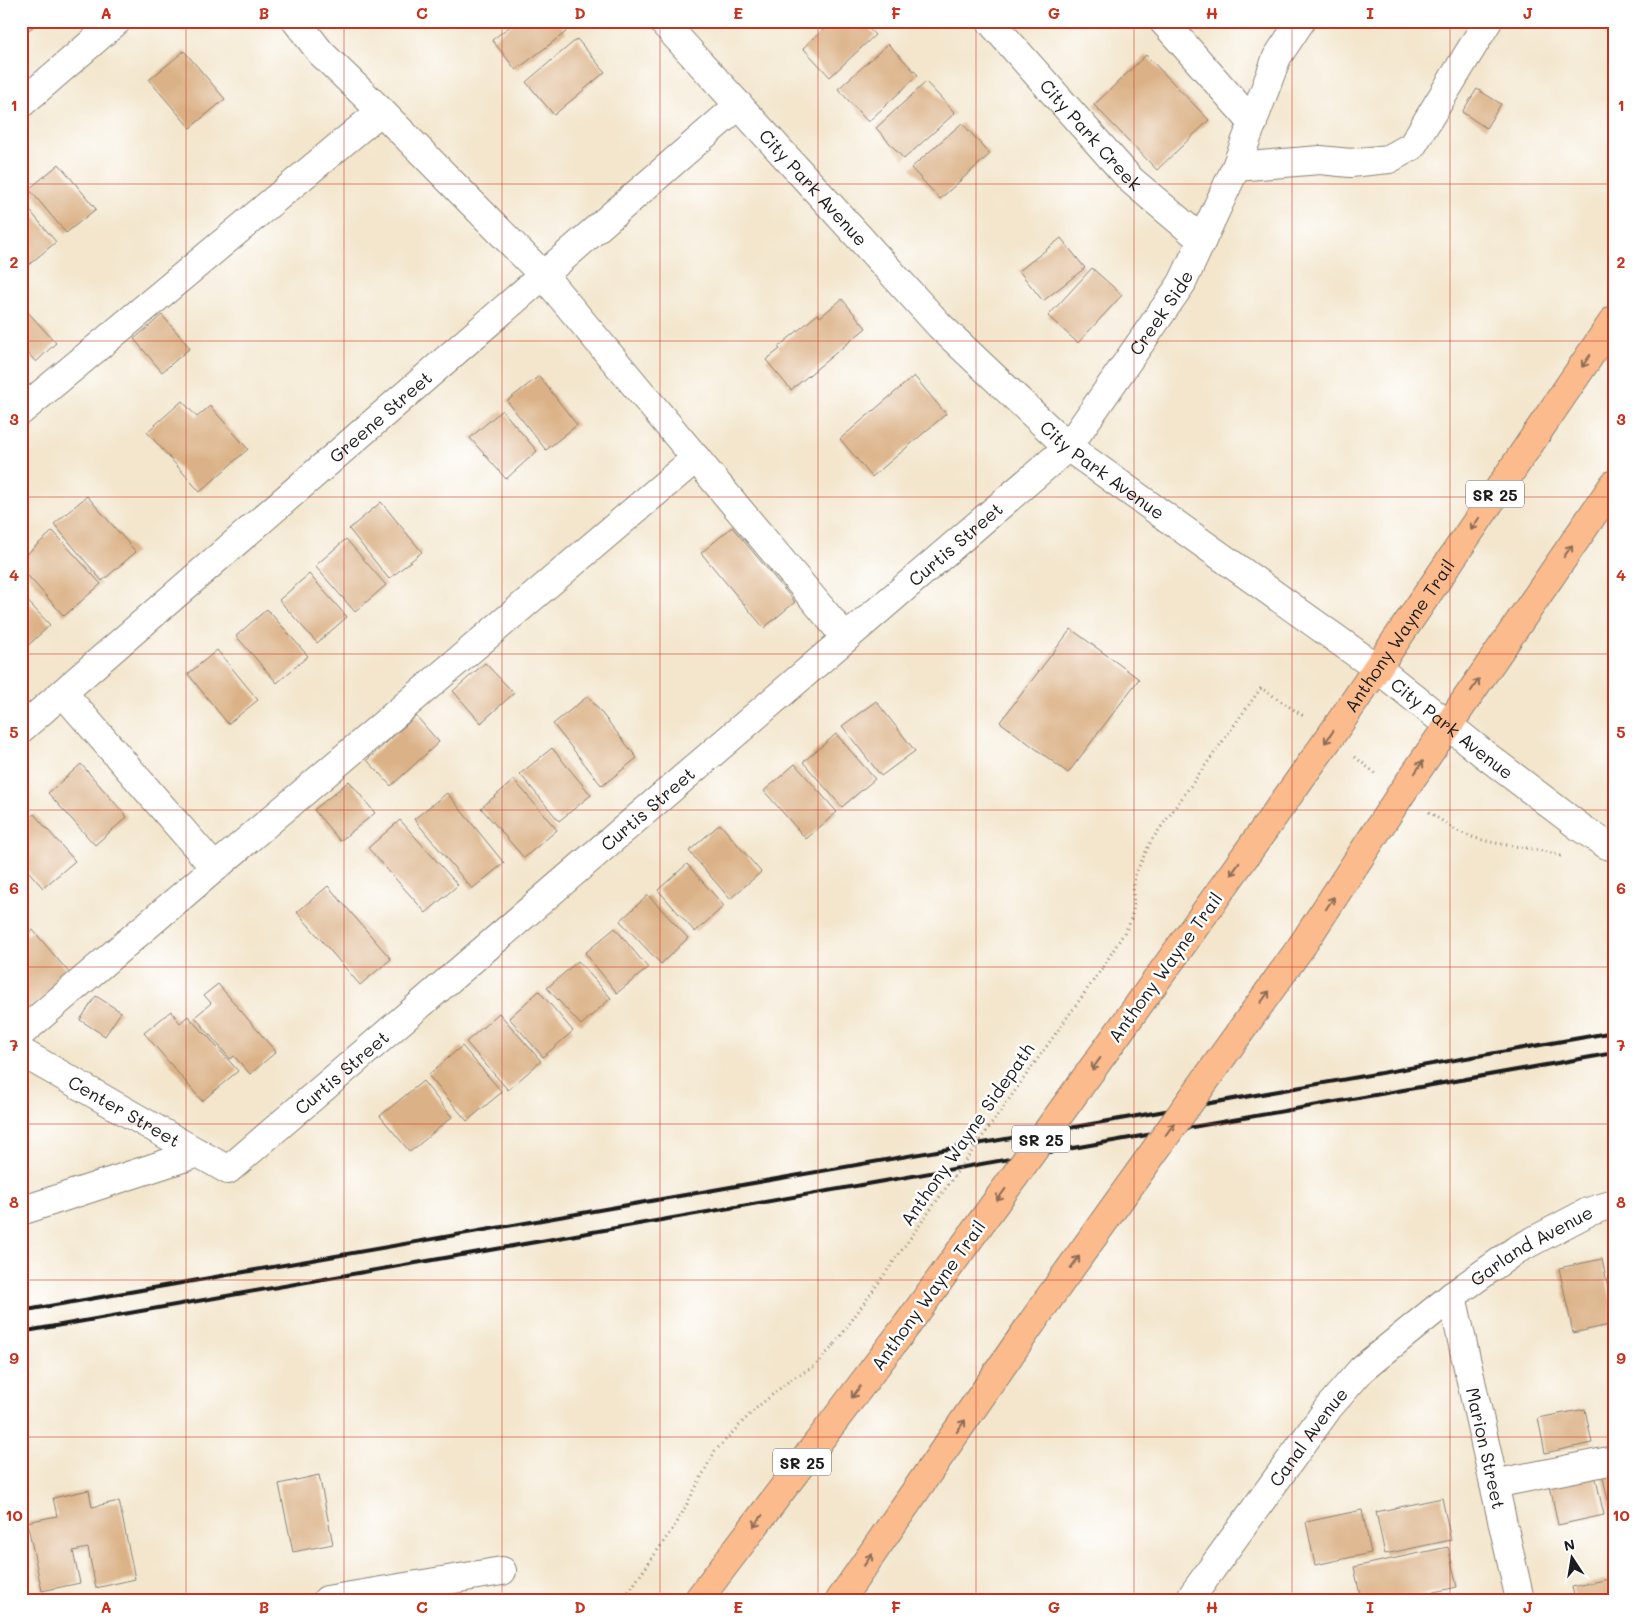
<svg xmlns="http://www.w3.org/2000/svg" width="1635" height="1621" font-family="Mali,sans-serif">
	<style>
		.building { fill: #dbb287 }
		.lines { fill: none; stroke-linecap: round; stroke-linejoin: round }
		.minor-casing { stroke: #888174; stroke-width: 30 }
		.highway-casing { stroke: #888174; stroke-width: 30 }
		.path { stroke: #888174; stroke-width: 3; stroke-dasharray: 1 4; stroke-linecap: butt }
		.minor { stroke: #fff; stroke-width: 28 }
		.highway { stroke: #fbbb8d; stroke-width: 28 }
		.rail { stroke: #1c1c1c; stroke-width: 4 }
		.highway-bridge-casing { stroke: #888174; stroke-width: 30; stroke-linecap: butt }
		.path-bridge { stroke: #888174; stroke-width: 3; stroke-dasharray: 1 4; stroke-linecap: butt }
		.highway-bridge { stroke: #fbbb8d; stroke-width: 28 }
		.oneway { stroke: #8c6c54 }
		.grid { fill: none; stroke: #c8321e; stroke-width: 1; stroke-opacity: 0.55 }
		.labels { text-anchor: middle; dominant-baseline: central; stroke-width: 5; stroke-linejoin: round; paint-order: stroke }
		.shield { fill: #fff; stroke: #606060; stroke-width: 1 }
		.shield-label { font-size: 16px; font-weight: bold; fill: #1c1c1c }
		.street-label { font-size: 18px; fill: #1c1c1c; stroke: #fff }
		.neatline { fill: none; stroke: #c8321e; stroke-width: 2 }
		.grid-label { font-size: 16px; text-anchor: middle; font-weight: bold; fill: #c8321e }
	</style>
	<rect width="100%" height="100%" fill="#fff"/>
	<filter id="ink" filterUnits="userSpaceOnUse"><feTurbulence type="fractalNoise" baseFrequency=".02" numOctaves="2"/><feDisplacementMap in="SourceGraphic" scale="10" xChannelSelector="R" yChannelSelector="G"/><feConvolveMatrix kernelMatrix="1 2 1 2 8 2 1 2 1" color-interpolation-filters="sRGB"/></filter>
	<filter id="wash" filterUnits="userSpaceOnUse"><feTurbulence type="fractalNoise" baseFrequency=".0096" numOctaves="4" result="noise"/><feDisplacementMap in="SourceGraphic" scale="20" xChannelSelector="R" yChannelSelector="G"/><feGaussianBlur stdDeviation="1.12" result="paint"/><feColorMatrix in="noise" values="0 0 0 0 0 0 0 0 0 0 0 0 0 0 0 0 0 1.4 0 .05"/><feComposite in="paint" operator="in"/></filter>
	<g filter="url(#wash)">
		<rect width="100%" height="100%" fill="#f3e6cd"/>
		<g id="blocks">
			<g class="building">
				<path d="M21 21H35L37 24 21 35Z"/>
				<path d="M517 21H558L566 32 516 70 492 40Z"/>
				<path d="M833 21H862L875 35 830 77 803 48Z"/>
				<path d="M577 39 605 72 554 115 526 82Z"/>
				<path d="M888 44 918 75 868 122 838 89Z"/>
				<path d="M184 51 225 99 190 128 149 80Z"/>
				<path d="M1146 55 1209 120 1157 170 1094 105Z"/>
				<path d="M926 82 955 113 904 159 876 128Z"/>
				<path d="M1477 89 1501 104 1486 128 1462 112Z"/>
				<path d="M962 123 990 154 940 199 911 168Z"/>
				<path d="M59 164 96 209 66 233 29 189Z"/>
				<path d="M21 200 56 242 26 267 21 261Z"/>
				<path d="M1061 238 1085 268 1043 301 1019 271Z"/>
				<path d="M21 267 28 276 21 282Z"/>
				<path d="M1092 268 1122 295 1078 343 1048 316Z"/>
				<path d="M842 299 866 328 791 390 766 360 780 349 778 347 818 314 820 317Z"/>
				<path d="M26 310 56 343 36 362 21 346V315Z"/>
				<path d="M162 315 190 348 162 372 134 339Z"/>
				<path d="M539 376 577 425 546 450 507 401Z"/>
				<path d="M914 376 946 414 872 477 840 439Z"/>
				<path d="M182 401 197 417 210 406 248 449 200 492 147 432Z"/>
				<path d="M502 410 537 451 506 479 470 438Z"/>
				<path d="M87 496 136 552 102 581 54 524Z"/>
				<path d="M381 502 422 552 389 579 349 529Z"/>
				<path d="M732 527 795 602 764 628 701 553Z"/>
				<path d="M53 531 101 584 64 616 21 568V559Z"/>
				<path d="M346 539 386 585 355 612 315 566Z"/>
				<path d="M309 574 347 617 317 643 279 600Z"/>
				<path d="M21 594 50 625 21 652Z"/>
				<path d="M267 609 308 656 277 683 236 636Z"/>
				<path d="M1071 629 1139 679 1068 773 1000 722Z"/>
				<path d="M217 650 258 700 228 724 188 674Z"/>
				<path d="M485 663 514 693 481 723 453 691Z"/>
				<path d="M588 696 637 758 602 786 553 724Z"/>
				<path d="M876 701 915 751 881 776 842 726Z"/>
				<path d="M416 716 439 742 391 786 367 760Z"/>
				<path d="M836 734 875 779 842 807 803 762Z"/>
				<path d="M552 748 591 795 559 821 520 774Z"/>
				<path d="M81 764 127 817 95 845 48 793Z"/>
				<path d="M795 764 837 812 806 839 764 791Z"/>
				<path d="M514 780 557 830 524 858 481 808Z"/>
				<path d="M349 781 375 813 340 841 314 810Z"/>
				<path d="M447 793 504 863 472 889 414 819Z"/>
				<path d="M34 814 75 861 43 888 21 863V825Z"/>
				<path d="M400 820 458 885 426 913 368 848Z"/>
				<path d="M720 824 761 872 730 899 689 851Z"/>
				<path d="M687 864 724 906 695 932 658 890Z"/>
				<path d="M328 886 391 959 360 985 297 912Z"/>
				<path d="M648 895 688 938 661 964 620 921Z"/>
				<path d="M615 928 648 968 617 993 585 953Z"/>
				<path d="M33 930 71 975 27 1012 21 1006V939Z"/>
				<path d="M578 961 611 998 581 1025 547 988Z"/>
				<path d="M218 984 276 1052 250 1074 234 1056 230 1059 195 1017 211 1003 204 995Z"/>
				<path d="M539 991 573 1031 543 1057 509 1018Z"/>
				<path d="M96 996 121 1012 105 1036 80 1020Z"/>
				<path d="M171 1011 180 1023 188 1016 204 1034 205 1033 238 1071 202 1101 144 1033Z"/>
				<path d="M499 1013 541 1061 508 1090 466 1042Z"/>
				<path d="M462 1046 502 1092 467 1121 428 1075Z"/>
				<path d="M423 1081 452 1117 410 1152 380 1116Z"/>
				<path d="M1602 1259 1614 1315V1324L1573 1333 1559 1268Z"/>
				<path d="M1585 1409 1592 1443 1545 1453 1538 1418Z"/>
				<path d="M1614 1465V1514L1611 1515 1601 1468Z"/>
				<path d="M1593 1466 1604 1515 1558 1525 1548 1476Z"/>
				<path d="M319 1475 333 1544 293 1552 279 1484Z"/>
				<path d="M89 1490 92 1507 119 1501 135 1579 96 1588 88 1548 73 1551 80 1583 42 1591 27 1522 57 1516 53 1498Z"/>
				<path d="M1442 1498 1451 1540 1385 1554 1376 1512Z"/>
				<path d="M1362 1510 1371 1553 1315 1565 1306 1522Z"/>
				<path d="M1448 1547 1457 1587 1399 1600H1361L1354 1567Z"/>
				<path d="M1614 1578V1600H1575L1572 1587Z"/>
			</g>
		</g>
	</g>
	<g filter="url(#ink)">
		<use href="#blocks" fill-opacity="0" stroke="#888174" stroke-width="1"/>
		<g class="lines">
			<defs>
				<g id="minor">
					<path d="M296 21 321 53 381 111 543 275 846 638"/>
					<path id="s1" d="M662 21 940 326 1068 447 1377 668 1484 754 1581 828 1607 845 1614 847"/>
					<path id="s2" d="M990 21 1131 180 1202 240"/>
					<path d="M1163 21 1253 123"/>
					<path d="M21 104 117 21"/>
					<path d="M1236 167 1320 160 1350 163 1389 159 1412 146 1488 21"/>
					<path d="M21 411 381 111"/>
					<path d="M63 693 215 868"/>
					<path id="s3" d="M21 729 739 105"/>
					<path d="M21 1033 696 458"/>
					<path id="s4" d="M21 1052 228 1170 1068 447 1182 283 1236 167 1277 57 1301 21"/>
					<path d="M21 1211 198 1153"/>
					<path id="s5" d="M1452 1296 1520 1600"/>
					<path d="M1494 1484 1614 1460"/>
					<path d="M327 1600 502 1571"/>
					<path id="s6" d="M1189 1600 1329 1407 1362 1369 1452 1296 1516 1250 1588 1212 1614 1204"/>
				</g>
				<g id="highway">
					<path d="M1303 944 1401 794 1614 484"/>
					<path id="s7" d="M1176 953 1330 737 1614 320"/>
					<path d="M698 1600 907 1325"/>
					<path d="M840 1600 1047 1301"/>
				</g>
			</defs>
			<use href="#minor" class="minor-casing"/>
			<use href="#highway" class="highway-casing"/>
			<g class="path">
				<path d="M1355 757 1375 773"/>
				<path d="M1429 812C1440 819 1450 828 1462 833 1493 847 1529 845 1561 856"/>
				<path d="M1103 967 1129 925 1134 907 1133 893 1135 875 1151 841 1261 688 1305 717"/>
				<path d="M623 1600 678 1521 715 1451 754 1410 790 1380 815 1366 835 1344"/>
			</g>
			<use href="#minor" class="minor"/>
			<use href="#highway" class="highway"/>
			<g class="rail">
				<path d="M21 1311C552 1220 1083 1125 1614 1032"/>
				<path d="M21 1332C552 1240 1083 1146 1614 1053"/>
			</g>
			<defs>
				<g id="highway-bridge">
					<path d="M1047 1301 1303 944"/>
					<path d="M907 1325 1176 953"/>
				</g>
			</defs>
			<use href="#highway-bridge" class="highway-bridge-casing"/>
			<path class="path-bridge" d="M835 1344 1103 967"/>
			<use href="#highway-bridge" class="highway-bridge"/>
		</g>
		<defs><path id="oneway-shaft" d="M-6 0H5M1.5-3L5.5 0L1.5 3" fill="none" stroke-width="1.6" stroke-linecap="round" stroke-linejoin="round" transform="scale(1.25)"/></defs>
		<g class="oneway">
			<use href="#oneway-shaft" transform="translate(1586 361) rotate(124)"/>
			<use href="#oneway-shaft" transform="translate(1475 524) rotate(124)"/>
			<use href="#oneway-shaft" transform="translate(1568 551) rotate(-55)"/>
			<use href="#oneway-shaft" transform="translate(1475 685) rotate(-56)"/>
			<use href="#oneway-shaft" transform="translate(1329 737) rotate(125)"/>
			<use href="#oneway-shaft" transform="translate(1419 767) rotate(-56)"/>
			<use href="#oneway-shaft" transform="translate(1235 869) rotate(125)"/>
			<use href="#oneway-shaft" transform="translate(1330 903) rotate(-57)"/>
			<use href="#oneway-shaft" transform="translate(1265 997) rotate(-54)"/>
			<use href="#oneway-shaft" transform="translate(1096 1064) rotate(126)"/>
			<use href="#oneway-shaft" transform="translate(1170 1129) rotate(-54)"/>
			<use href="#oneway-shaft" transform="translate(1001 1195) rotate(126)"/>
			<use href="#oneway-shaft" transform="translate(1075 1262) rotate(-54)"/>
			<use href="#oneway-shaft" transform="translate(856 1392) rotate(127)"/>
			<use href="#oneway-shaft" transform="translate(961 1426) rotate(-55)"/>
			<use href="#oneway-shaft" transform="translate(758 1521) rotate(127)"/>
			<use href="#oneway-shaft" transform="translate(868 1560) rotate(-55)"/>
		</g>
	</g>
	<path class="grid" d="M186 21V1600M344 21V1600M502 21V1600M660 21V1600M818 21V1600M976 21V1600M1134 21V1600M1292 21V1600M1450 21V1600M21 184H1614M21 341H1614M21 497H1614M21 654H1614M21 810H1614M21 967H1614M21 1124H1614M21 1280H1614M21 1437H1614"/>
	<g class="labels">
		<g class="shield">
			<rect x="1466" y="480.5" width="58" height="27" rx="4"/>
			<rect x="1012" y="1125.5" width="58" height="27" rx="4"/>
			<rect x="773" y="1448.5" width="58" height="27" rx="4"/>
		</g>
		<g class="shield-label">
			<text x="1495" y="494">SR 25</text>
			<text x="1041" y="1139">SR 25</text>
			<text x="802" y="1462">SR 25</text>
		</g>
		<g class="street-label">
			<text stroke="none"><textPath href="#s2" startOffset="152">City Park Creek</textPath></text>
			<text stroke="none"><textPath href="#s1" startOffset="225">City Park Avenue</textPath></text>
			<text stroke="none"><textPath href="#s4" startOffset="1510">Creek Side</textPath></text>
			<text stroke="none"><textPath href="#s3" startOffset="476">Greene Street</textPath></text>
			<text stroke="none"><textPath href="#s1" startOffset="630">City Park Avenue</textPath></text>
			<text stroke="none"><textPath href="#s4" startOffset="1198">Curtis Street</textPath></text>
			<text stroke="none"><textPath href="#s7" startOffset="388">Anthony Wayne Trail</textPath></text>
			<text stroke="none"><textPath href="#s1" startOffset="1065">City Park Avenue</textPath></text>
			<text stroke="none"><textPath href="#s4" startOffset="792">Curtis Street</textPath></text>
			<text transform="translate(1165 967) rotate(-54)">Anthony Wayne Trail</text>
			<text stroke="none"><textPath href="#s4" startOffset="388">Curtis Street</textPath></text>
			<text stroke="none"><textPath href="#s4" startOffset="119">Center Street</textPath></text>
			<text transform="translate(967 1134) rotate(-55)">Anthony Wayne Sidepath</text>
			<text stroke="none"><textPath href="#s6" startOffset="499">Garland Avenue</textPath></text>
			<text transform="translate(928 1295) rotate(-54)">Anthony Wayne Trail</text>
			<text stroke="none"><textPath href="#s6" startOffset="202">Canal Avenue</textPath></text>
			<text stroke="none"><textPath href="#s5" startOffset="156">Marion Street</textPath></text>
		</g>
	</g>
	<rect width="1635" height="1621" fill="none" stroke="#fff" stroke-width="55"/>
	<g transform="translate(1572 1558) rotate(348)" stroke="#ffffff" stroke-width="4" paint-order="stroke">
	<path d="M0-4L9 19L0 12L-9 19Z" fill="#1c1c1c"/>
	<text y="-8" font-size="14" font-weight="bold" text-anchor="middle" fill="#1c1c1c">N</text>
	</g>
	<rect x="28" y="28" width="1580" height="1566" class="neatline"/>
	<g class="grid-label">
		<text x="106" y="19">A</text>
		<text x="264" y="19">B</text>
		<text x="422" y="19">C</text>
		<text x="580" y="19">D</text>
		<text x="738" y="19">E</text>
		<text x="896" y="19">F</text>
		<text x="1054" y="19">G</text>
		<text x="1212" y="19">H</text>
		<text x="1370" y="19">I</text>
		<text x="1528" y="19">J</text>
		<text x="14" y="111">1</text>
		<text x="1621" y="111">1</text>
		<text x="14" y="268">2</text>
		<text x="1621" y="268">2</text>
		<text x="14" y="425">3</text>
		<text x="1621" y="425">3</text>
		<text x="14" y="581">4</text>
		<text x="1621" y="581">4</text>
		<text x="14" y="738">5</text>
		<text x="1621" y="738">5</text>
		<text x="14" y="894">6</text>
		<text x="1621" y="894">6</text>
		<text x="14" y="1051">7</text>
		<text x="1621" y="1051">7</text>
		<text x="14" y="1208">8</text>
		<text x="1621" y="1208">8</text>
		<text x="14" y="1364">9</text>
		<text x="1621" y="1364">9</text>
		<text x="14" y="1521">10</text>
		<text x="1621" y="1521">10</text>
		<text x="106" y="1613">A</text>
		<text x="264" y="1613">B</text>
		<text x="422" y="1613">C</text>
		<text x="580" y="1613">D</text>
		<text x="738" y="1613">E</text>
		<text x="896" y="1613">F</text>
		<text x="1054" y="1613">G</text>
		<text x="1212" y="1613">H</text>
		<text x="1370" y="1613">I</text>
		<text x="1528" y="1613">J</text>
	</g>
</svg>
